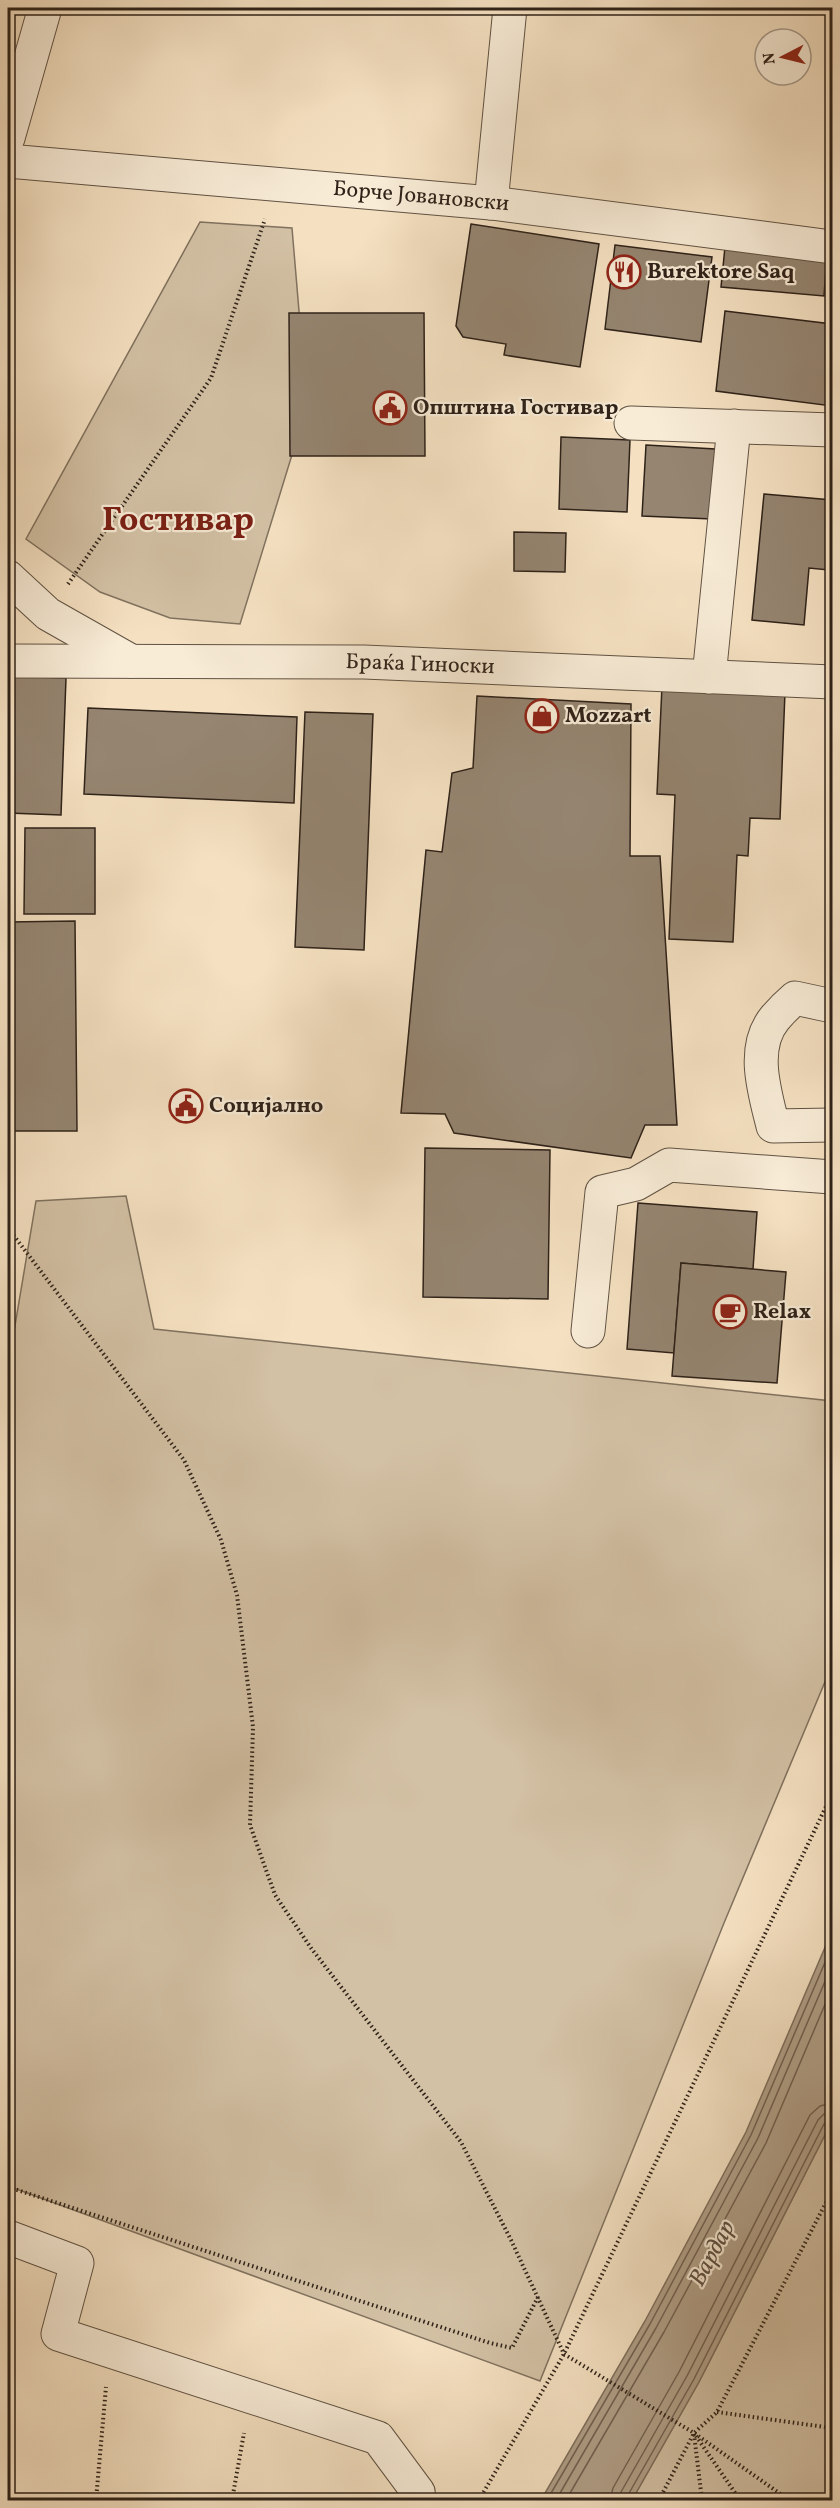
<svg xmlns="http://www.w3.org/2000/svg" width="840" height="2508" font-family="Vollkorn,serif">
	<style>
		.green { fill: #d3c1a5; stroke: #80725f; stroke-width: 1.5 }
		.water { fill: #b1a089; stroke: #7d6e5c; stroke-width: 1.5 }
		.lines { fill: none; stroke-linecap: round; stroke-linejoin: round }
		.shore { stroke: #706151; stroke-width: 1.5 }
		.building { fill: #958571; stroke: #2e2219; stroke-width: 1.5 }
		.minor-casing { stroke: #605243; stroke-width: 35 }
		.path { stroke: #2e2219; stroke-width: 4; stroke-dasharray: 1.5 3; stroke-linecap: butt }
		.minor { stroke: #f8ecd7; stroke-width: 33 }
		.labels { text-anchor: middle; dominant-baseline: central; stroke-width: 4.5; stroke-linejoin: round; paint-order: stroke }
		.street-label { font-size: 22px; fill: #2e2219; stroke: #f8ecd7 }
		.poi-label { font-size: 22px; font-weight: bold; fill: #2e2219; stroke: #f8ecd7; text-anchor: start }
		.water-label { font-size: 24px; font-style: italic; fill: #5c4e40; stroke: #f8ecd7 }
		.town-label { font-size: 34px; font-weight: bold; fill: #7a1f14; stroke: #f8ecd7 }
	</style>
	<rect width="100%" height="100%" fill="#f5e1c2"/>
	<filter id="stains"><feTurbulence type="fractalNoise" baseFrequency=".00333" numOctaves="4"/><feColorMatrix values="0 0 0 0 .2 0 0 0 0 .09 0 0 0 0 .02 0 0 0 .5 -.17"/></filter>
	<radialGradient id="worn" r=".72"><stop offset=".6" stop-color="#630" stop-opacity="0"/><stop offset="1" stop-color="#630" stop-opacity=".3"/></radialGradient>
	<g class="green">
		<path d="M200 222 292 228 307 406 240 624 170 618 100 592 26 539Z"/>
		<path d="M126 1196 154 1329 832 1401V1665L724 1923 540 2381 8 2186V1367L36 1201Z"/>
		<path d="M832 2121V2500H632L699 2382Z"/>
	</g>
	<path class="water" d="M832 1931V2121L699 2382 632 2500H541L645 2321 746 2132Z"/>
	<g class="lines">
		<g class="shore">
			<path d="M547 2500 650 2324 751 2135 832 1946"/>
			<path d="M556 2500 656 2328 758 2138 832 1965"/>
			<path d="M566 2500 664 2332 766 2143 832 1988"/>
			<path d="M610 2500 613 2488 679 2372 810 2115 820 2106 832 2103"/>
			<path d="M619 2500 621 2492 687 2376 818 2120 824 2114 832 2112"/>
			<path d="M627 2500 628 2495 694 2379 824 2124 832 2120"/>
		</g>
	</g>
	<g class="building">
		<path d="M471 224 599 244 580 367 504 355 506 344 463 337 456 326Z"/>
		<path d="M615 245 712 257 701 342 605 329Z"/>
		<path d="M725 247 827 255 824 296 721 287Z"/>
		<path d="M725 311 832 324V406L716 391Z"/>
		<path d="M289 313H424L425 456H290Z"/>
		<path d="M561 437 630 440 627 512 559 509Z"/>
		<path d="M646 445 715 449 712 519 642 516Z"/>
		<path d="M764 494 832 500 829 570 809 568 804 625 752 620Z"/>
		<path d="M514 532 566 533 565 572 514 571Z"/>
		<path d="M8 676 66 678 61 815 8 813Z"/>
		<path d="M662 686 785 692 780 819 750 818 748 856 737 855 733 942 669 939 675 795 657 794Z"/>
		<path d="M477 696 631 704 630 856H660L677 1125H645L631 1158 454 1133 445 1114 401 1113 426 850 442 852 452 773 473 768Z"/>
		<path d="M88 708 297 717 294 803 84 794Z"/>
		<path d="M305 712 373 714 364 950 295 947Z"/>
		<path d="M25 828H95V914H24Z"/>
		<path d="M75 921 77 1131H11L8 922Z"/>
		<path d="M425 1148 550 1150 548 1299 423 1297Z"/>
		<path d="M638 1203 757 1212 753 1269 681 1263 674 1353 627 1349Z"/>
		<path d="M681 1263 786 1272 777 1383 672 1376Z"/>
	</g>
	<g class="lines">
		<defs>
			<g id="minor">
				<path d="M8 138 45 8"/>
				<path d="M8 161 491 203 832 247"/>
				<path d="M491 203 510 8"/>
				<path d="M631 423 832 430"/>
				<path d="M8 577 48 614 131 661"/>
				<path d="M8 661 364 662 832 682"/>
				<path d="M709 677 734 426"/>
				<path d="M832 1006 795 998C788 1004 781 1011 775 1018 750 1048 765 1093 773 1126L832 1125"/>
				<path d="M588 1331 602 1192 636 1184 669 1165 832 1177"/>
				<path d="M8 2237 77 2263 58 2334 378 2438 418 2492 414 2500"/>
			</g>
		</defs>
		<use href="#minor" class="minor-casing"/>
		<g class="path">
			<path d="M68 584 211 378 265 219"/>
			<path d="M8 1228 184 1460 221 1540 237 1595 253 1727 250 1825 275 1895 311 1948 461 2142 511 2240 564 2354 694 2433 789 2500"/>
			<path d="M8 2187 490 2343 512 2348 538 2297"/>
			<path d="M717 2412 832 2428"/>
			<path d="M694 2434 702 2500"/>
			<path d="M696 2436 740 2500"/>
			<path d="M96 2500 106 2387"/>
			<path d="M232 2500 244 2433"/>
			<path d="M479 2500 564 2354 832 1794"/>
			<path d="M659 2500 694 2433 717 2412 832 2191"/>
		</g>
		<use href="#minor" class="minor"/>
	</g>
	<defs>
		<symbol id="restaurant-ring" viewBox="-11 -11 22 22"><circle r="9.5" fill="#f8ecd7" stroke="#8f2418" stroke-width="1.5"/><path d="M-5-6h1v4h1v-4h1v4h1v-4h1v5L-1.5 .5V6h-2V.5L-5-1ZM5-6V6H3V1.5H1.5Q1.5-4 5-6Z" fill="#8f2418"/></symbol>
		<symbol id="civic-ring" viewBox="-11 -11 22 22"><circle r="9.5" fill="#f8ecd7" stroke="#8f2418" stroke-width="1.5"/><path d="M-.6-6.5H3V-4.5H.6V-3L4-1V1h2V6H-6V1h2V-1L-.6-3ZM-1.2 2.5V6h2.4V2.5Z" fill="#8f2418"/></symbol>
		<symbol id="shop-ring" viewBox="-11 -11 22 22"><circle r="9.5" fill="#f8ecd7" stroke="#8f2418" stroke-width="1.5"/><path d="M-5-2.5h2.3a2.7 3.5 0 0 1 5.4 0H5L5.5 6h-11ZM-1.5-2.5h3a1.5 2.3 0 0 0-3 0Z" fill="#8f2418"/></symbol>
		<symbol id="cafe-ring" viewBox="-11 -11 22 22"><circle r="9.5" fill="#f8ecd7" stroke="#8f2418" stroke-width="1.5"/><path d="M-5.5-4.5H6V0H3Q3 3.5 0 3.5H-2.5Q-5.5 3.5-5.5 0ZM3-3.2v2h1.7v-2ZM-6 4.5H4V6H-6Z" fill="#8f2418"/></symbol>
	</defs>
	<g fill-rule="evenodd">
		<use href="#restaurant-ring" x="605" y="253" width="38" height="38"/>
		<use href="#civic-ring" x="371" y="389" width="38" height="38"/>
		<use href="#shop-ring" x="523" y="697" width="38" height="38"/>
		<use href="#civic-ring" x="167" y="1087" width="38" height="38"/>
		<use href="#cafe-ring" x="711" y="1293" width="38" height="38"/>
	</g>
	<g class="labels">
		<g class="street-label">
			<text transform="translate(421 197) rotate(5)">Борче Јовановски</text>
			<text transform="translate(420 665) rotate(2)">Браќа Гиноски</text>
		</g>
		<g class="poi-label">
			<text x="647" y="272">Burektore Saq</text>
			<text x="413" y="408">Општина Гостивар</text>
			<text x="565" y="716">Mozzart</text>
			<text x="209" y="1106">Социјално</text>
			<text x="753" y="1312">Relax</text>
		</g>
		<g class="water-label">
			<text transform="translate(713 2254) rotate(-62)">Вардар</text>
		</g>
		<g class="town-label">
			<text x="178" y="521">Гостивар</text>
		</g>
	</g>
	<rect width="840" height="2508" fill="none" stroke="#f5e1c2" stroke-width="30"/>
	<rect x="9" y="9" width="822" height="2490" fill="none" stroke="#2e2219" stroke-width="3"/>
	<rect x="15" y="15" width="810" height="2478" fill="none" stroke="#2e2219" stroke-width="1.5"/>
	<g transform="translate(783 57) rotate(263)"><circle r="28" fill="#f8ecd7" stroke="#a79b8b" stroke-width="1.5"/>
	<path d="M0-4.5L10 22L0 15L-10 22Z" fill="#8f2418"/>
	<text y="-9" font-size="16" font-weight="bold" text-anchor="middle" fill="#2e2219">N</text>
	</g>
	<rect width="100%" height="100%" filter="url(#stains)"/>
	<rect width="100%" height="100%" fill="url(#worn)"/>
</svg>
